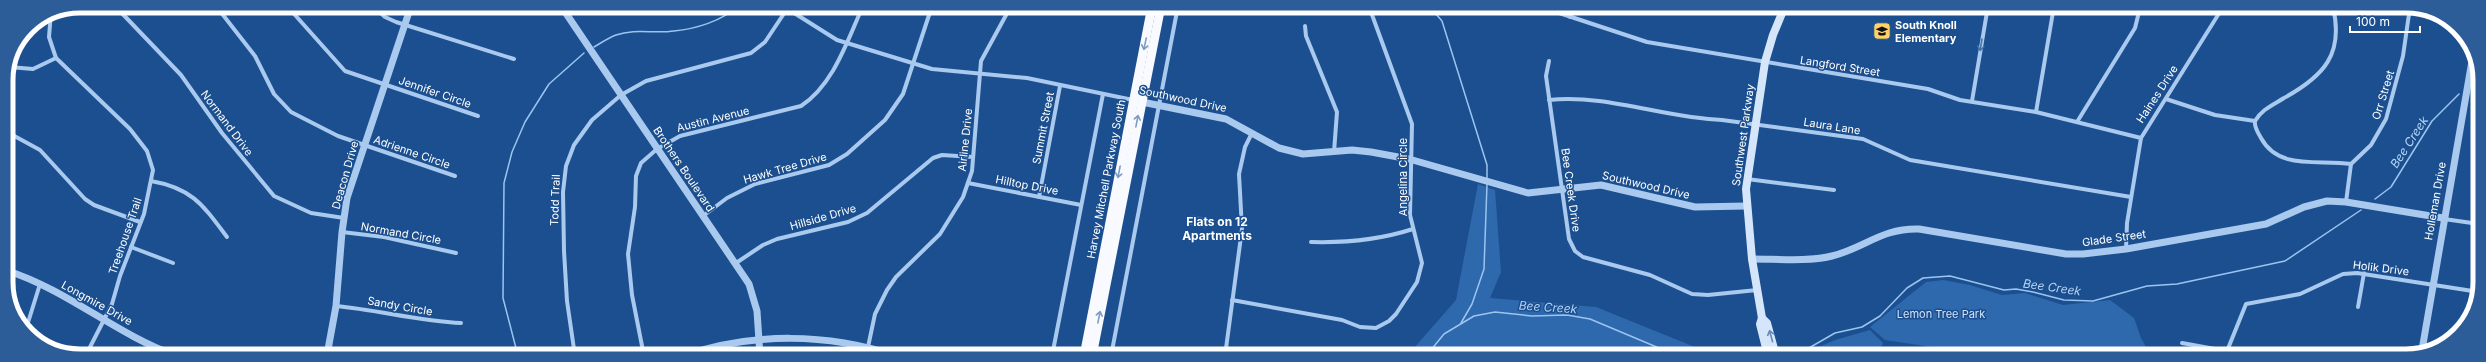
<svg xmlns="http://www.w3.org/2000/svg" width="2486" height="362" font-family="Inter,sans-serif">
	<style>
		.green { fill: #2e69ad }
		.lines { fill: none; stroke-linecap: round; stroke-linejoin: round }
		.stream { stroke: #9cc4f0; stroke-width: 1.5 }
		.minor { stroke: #a9c9ee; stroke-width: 4 }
		.tertiary { stroke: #a9c9ee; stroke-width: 7 }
		.secondary { stroke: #d6e6fa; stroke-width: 8 }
		.trunk { stroke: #f8faff; stroke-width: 9 }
		.oneway { stroke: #7e9cc1 }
		.oneway2 { stroke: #4674ac }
		.oneway3 { stroke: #668bba }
		.labels { text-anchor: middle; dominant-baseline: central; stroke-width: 3; stroke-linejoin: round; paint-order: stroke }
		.poi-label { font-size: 11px; font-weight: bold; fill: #fff; stroke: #1b4f8f; text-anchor: start }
		.street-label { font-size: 11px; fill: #fff; stroke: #1b4f8f }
		.park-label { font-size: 11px; fill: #cfe3fa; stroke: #1b4f8f }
		.water-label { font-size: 12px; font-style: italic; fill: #b5d3f5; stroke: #1b4f8f }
		.neighbourhood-label { font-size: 12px; font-weight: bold; fill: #fff; stroke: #1b4f8f }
		.rim { fill: none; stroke: #fff; stroke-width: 5 }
	</style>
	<rect width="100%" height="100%" fill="#1b4f8f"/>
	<g class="green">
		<path d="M1478 184 1495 190 1501 272 1490 298 1596 307 1695 347H1758L1757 356H1407L1456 300Z"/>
		<path d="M1191 215 1208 218 1206 228 1189 225Z"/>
		<path d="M1943 280 1970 285 2002 295 2025 293 2063 305 2110 300 2134 318 2141 338 2151 356H1991L1885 340 1870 327 1926 282Z"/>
		<path d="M1870 330 1883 343 1878 356H1798L1835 340Z"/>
	</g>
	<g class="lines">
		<g class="stream">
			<path d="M1429 6 1442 21 1487 165V178"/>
			<path d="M594 47C601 43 608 38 616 35 635 28 655 34 674 31 695 29 723 21 737 6"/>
			<path d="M2475 85 2479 82"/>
			<path d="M2375 199 2391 187 2432 121 2459 94"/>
			<path d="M1461 323 1472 304 1484 269 1487 184"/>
			<path d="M518 356 503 298 504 183 512 152 525 122 549 84 584 53"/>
			<path d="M1426 356 1444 334 1474 316 1495 312 1532 316 1567 315 1590 319 1678 356"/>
			<path d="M1795 356 1835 333 1862 327 1880 316 1907 288 1923 278 1950 276 2004 290 2016 289 2033 292 2064 300 2093 301 2147 286 2177 284 2285 261 2361 210"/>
		</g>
		<g class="minor">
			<path d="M115 6 181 75 222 133 274 196 311 213 344 218"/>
			<path d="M216 6 255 56 274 94 291 112 338 136 455 176"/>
			<path d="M287 6 345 71 478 116"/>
			<path d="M373 6 385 17 396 22 514 59"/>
			<path d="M783 6 837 40 932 69 1027 78 1133 100"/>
			<path d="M1538 6 1647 42 1928 89 1960 100 2036 112 2141 138"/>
			<path d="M51 12 49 37 56 58 130 129 147 151 153 170 144 214 120 276 112 304 86 355"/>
			<path d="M1570 17 1574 6"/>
			<path d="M1305 26 1306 36 1337 112 1334 152"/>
			<path d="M1549 61 1546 76 1569 239 1575 251 1583 257 1650 275 1692 294 1708 295 1757 290"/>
			<path d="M9 67 33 69 56 58"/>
			<path d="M2166 99 2215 115 2255 121"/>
			<path d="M1549 100C1607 94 1664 118 1722 120L1863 139 1910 160 2131 197"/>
			<path d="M1972 101 1988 6"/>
			<path d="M2036 112 2053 12 2056 7"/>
			<path d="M2255 121C2262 109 2273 105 2284 98 2324 76 2344 54 2333 7"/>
			<path d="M2255 121C2254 128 2258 132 2261 138 2279 171 2319 159 2351 164"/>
			<path d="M2077 122 2135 28 2138 16"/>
			<path d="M7 132 40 150 85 199 94 205 140 222"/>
			<path d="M1747 179 1834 190"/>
			<path d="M151 181C192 188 203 205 227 237"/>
			<path d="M968 183 1081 205"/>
			<path d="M1039 197 1060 86"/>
			<path d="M2346 202 2351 164 2371 145 2386 119 2403 56 2410 7"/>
			<path d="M703 216 727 198 755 184 829 165 847 154 885 120 903 94 932 6"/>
			<path d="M2444 219 2479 224"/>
			<path d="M342 232 384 237 456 253"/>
			<path d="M1311 242C1347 243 1379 240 1413 229"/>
			<path d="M131 247 173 263"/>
			<path d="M2126 249 2127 223 2141 138 2223 7"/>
			<path d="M736 263 763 245 777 239 848 222 867 213 933 158 942 155 973 157"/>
			<path d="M1232 300 1342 320 1360 327 1376 328 1389 321 1396 314 1417 282 1422 263 1410 215 1412 124 1371 12"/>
			<path d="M336 306C378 310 419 321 461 323"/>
			<path d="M2358 307 2364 273"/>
			<path d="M26 329 40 284"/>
			<path d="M2182 343 2226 351"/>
			<path d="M868 347 875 314 887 290 896 277 940 234 963 197 972 171 981 61 1011 6"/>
			<path d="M575 356 567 301 564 251 563 192 566 166 574 145 592 120 621 95 646 81 751 53 765 42 789 6"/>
			<path d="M644 356 632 295 628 254 635 207 636 176 641 163 657 149 680 136 801 106C834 84 847 41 863 6"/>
			<path d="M1052 356 1103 94"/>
			<path d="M1111 356 1178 6"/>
			<path d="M1225 356 1242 229 1239 174 1245 147 1252 133"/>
			<path d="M2225 356 2246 304 2300 294 2343 274 2357 273 2479 292"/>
		</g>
		<g class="tertiary">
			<path d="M561 6 749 284 757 311 760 356"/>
			<path d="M1137 101 1226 119 1279 148 1303 154 1352 150 1371 152 1409 159 1528 193 1601 185 1695 207 1746 206"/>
			<path d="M1752 259C1778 259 1807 262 1832 256 1865 248 1881 228 1919 229L2066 254H2083L2126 249 2266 224 2304 207 2327 201 2346 202 2443 218"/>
			<path d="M8 271C67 290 116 334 174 355"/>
			<path d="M2422 350 2473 55"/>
			<path d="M327 355 336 306 342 232 347 198 411 6"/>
			<path d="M683 356C753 332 828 333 897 356"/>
		</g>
		<g class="secondary">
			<path d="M1762 318 1767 323 1776 356"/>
			<path d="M1768 356 1760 324 1762 318 1752 259 1746 189 1765 62 1773 35 1785 6"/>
		</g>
		<g class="trunk">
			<path d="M1084 356 1152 6"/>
			<path d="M1092 356 1161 6"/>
		</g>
	</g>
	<defs><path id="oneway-shaft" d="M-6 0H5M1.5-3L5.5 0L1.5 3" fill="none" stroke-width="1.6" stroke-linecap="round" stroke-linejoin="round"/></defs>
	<g class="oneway">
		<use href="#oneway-shaft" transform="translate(1145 44) rotate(102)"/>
		<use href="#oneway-shaft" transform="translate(1137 121) rotate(-79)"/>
		<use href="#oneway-shaft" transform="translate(1119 172) rotate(101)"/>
		<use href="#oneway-shaft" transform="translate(1099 317) rotate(-79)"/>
	</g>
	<use class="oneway2" href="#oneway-shaft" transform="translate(1981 45) rotate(99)"/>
	<use class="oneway3" href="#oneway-shaft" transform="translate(1771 336) rotate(-105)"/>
	<defs>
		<symbol id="school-square" viewBox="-11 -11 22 22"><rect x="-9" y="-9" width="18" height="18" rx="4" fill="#ffd166" stroke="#1b4f8f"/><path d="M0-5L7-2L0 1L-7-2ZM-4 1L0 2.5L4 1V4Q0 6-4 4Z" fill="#111"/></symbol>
	</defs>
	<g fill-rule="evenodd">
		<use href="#school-square" x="1872" y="21" width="20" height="20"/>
	</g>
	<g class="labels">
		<g class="poi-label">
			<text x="1895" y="25">South Knoll<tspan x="1895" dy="13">Elementary</tspan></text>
		</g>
		<g class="street-label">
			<text transform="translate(1840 66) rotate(9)">Langford Street</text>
			<text transform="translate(435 92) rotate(19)">Jennifer Circle</text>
			<text transform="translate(2157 94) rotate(-57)">Haines Drive</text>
			<text transform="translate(2383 95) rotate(-73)">Orr Street</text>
			<text transform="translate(1183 99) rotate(12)">Southwood Drive</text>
			<text transform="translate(713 119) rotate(-14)">Austin Avenue</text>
			<text transform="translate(227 123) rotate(53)">Normand Drive</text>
			<text transform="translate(1832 126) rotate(9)">Laura Lane</text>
			<text transform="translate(1043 128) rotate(-79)">Summit Street</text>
			<text transform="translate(1743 135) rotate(-82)">Southwest Parkway</text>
			<text transform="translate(965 140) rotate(-84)">Airline Drive</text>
			<text transform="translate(412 152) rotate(19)">Adrienne Circle</text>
			<text transform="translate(785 168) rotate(-16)">Hawk Tree Drive</text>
			<text transform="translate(684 169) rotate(56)">Brothers Boulevard</text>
			<text transform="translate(345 175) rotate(-74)">Deacon Drive</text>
			<text transform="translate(1403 177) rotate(-90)">Angelina Circle</text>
			<text transform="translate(1106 179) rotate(-79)">Harvey Mitchell Parkway South</text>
			<text transform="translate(1027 185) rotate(11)">Hilltop Drive</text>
			<text transform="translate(1646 185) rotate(13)">Southwood Drive</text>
			<text transform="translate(1571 190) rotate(82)">Bee Creek Drive</text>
			<text transform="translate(555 200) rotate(-88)">Todd Trail</text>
			<text transform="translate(2435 201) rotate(-80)">Holleman Drive</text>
			<text transform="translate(823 217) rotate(-16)">Hillside Drive</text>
			<text transform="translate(401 233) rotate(10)">Normand Circle</text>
			<text transform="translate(125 236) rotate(-71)">Treehouse Trail</text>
			<text transform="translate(2114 238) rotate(-8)">Glade Street</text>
			<text transform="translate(2381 268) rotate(7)">Holik Drive</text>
			<text transform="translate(97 303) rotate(29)">Longmire Drive</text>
			<text transform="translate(400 306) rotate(10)">Sandy Circle</text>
		</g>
		<g class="park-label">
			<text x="1941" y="314">Lemon Tree Park</text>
		</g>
		<g class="water-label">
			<text transform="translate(2409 142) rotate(-57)">Bee Creek</text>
			<text transform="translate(2052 287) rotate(8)">Bee Creek</text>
			<text transform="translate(1548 307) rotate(4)">Bee Creek</text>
		</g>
		<g class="neighbourhood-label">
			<text x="1217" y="221">Flats on 12<tspan x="1217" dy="14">Apartments</tspan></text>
		</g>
	</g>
	<path d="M0 0H2486V362H0ZM80 13H2406A67 67 0 0 1 2473 80V282A67 67 0 0 1 2406 349H80A67 67 0 0 1 13 282V80A67 67 0 0 1 80 13Z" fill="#2d5d98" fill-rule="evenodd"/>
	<path class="rim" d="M80 13H2406A67 67 0 0 1 2473 80V282A67 67 0 0 1 2406 349H80A67 67 0 0 1 13 282V80A67 67 0 0 1 80 13Z"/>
	<path d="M2350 26v6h70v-6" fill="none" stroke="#ffffff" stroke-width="2"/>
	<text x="2356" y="26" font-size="12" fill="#ffffff" stroke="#1b4f8f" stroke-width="3" paint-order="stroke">100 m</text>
</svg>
